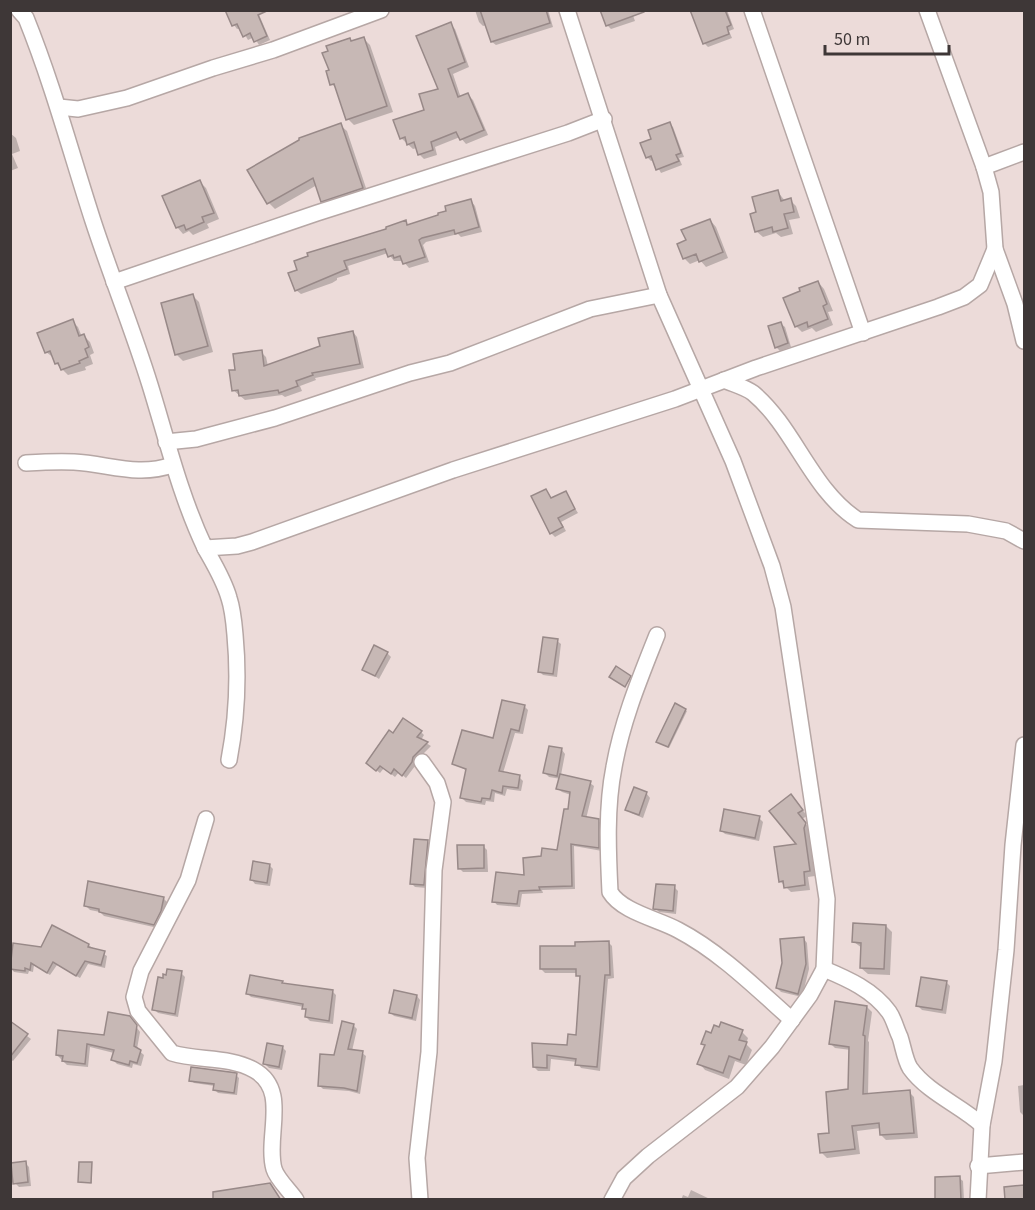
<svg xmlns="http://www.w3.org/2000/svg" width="1035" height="1210" font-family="'Source Sans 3',sans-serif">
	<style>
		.shadow { fill: #0003 }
		.building { fill: #c7b8b5; stroke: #988988; stroke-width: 1.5 }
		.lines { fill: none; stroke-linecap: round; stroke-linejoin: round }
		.street-casing { stroke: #b6a7a5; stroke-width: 18 }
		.street { stroke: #fff; stroke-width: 15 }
	</style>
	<rect width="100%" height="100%" fill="#ecdbd9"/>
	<g class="shadow">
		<path d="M257 10 270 40 259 45 254 37 248 40 241 28 237 29 234 25Z"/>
		<path d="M475 10H548L553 27 496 45 492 42 487 25 483 26 479 22Z"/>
		<path d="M631 10 635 21 611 29 607 25Z"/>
		<path d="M700 10H727L734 29 729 31 732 38 708 47 704 43Z"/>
		<path d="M450 24 455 29 469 67 453 74 461 98 468 95 473 100 488 135 466 144 460 137 435 147 437 155 424 159 419 154 417 148 413 149 401 138 426 111 440 90Z"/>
		<path d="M350 39 353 43 364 39 370 45 393 112 354 125 348 119 338 90 332 84 330 71Z"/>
		<path d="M669 124 673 127 684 157 679 158 682 165 661 173 654 160 651 161 647 157 653 140Z"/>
		<path d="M340 125 347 131 368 194 328 207 322 201 317 185 275 209 269 203Z"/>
		<path d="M10 133 16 138 20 151 12 154 18 168 10 171Z"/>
		<path d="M200 182 206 188 219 219 207 224 209 228 193 235 189 231 183 234 177 227Z"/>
		<path d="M778 192 785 201 790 200 796 206 800 218 789 220 793 234 781 237 776 233 763 237 756 231 758 213Z"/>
		<path d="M471 201 475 206 482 232 461 237 458 234 426 242 423 245 429 262 409 268 403 261H394L388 253 348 266 350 274 337 278V280L332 283 301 294 296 290 388 230 406 222 409 226 440 216Z"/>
		<path d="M710 220 716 227 728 258 706 267 700 260 690 264 684 258 688 241Z"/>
		<path d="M818 282 824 289 833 311 828 312 833 325 816 332 812 328 802 332 796 326 802 292Z"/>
		<path d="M193 296 199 302 213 352 183 361 176 354Z"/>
		<path d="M72 321 78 327 82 337 84 336 90 342 94 353 90 355 93 364 85 367 86 370 68 375 56 363 54 358 46 352Z"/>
		<path d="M781 324 785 327 791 347 780 351 776 347Z"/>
		<path d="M353 332 357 337 364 368 315 378 316 380 300 386 302 391 285 397 282 395 245 400 233 390 237 371 261 352 266 357 268 366 321 347Z"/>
		<path d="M546 490 552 499 565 493 578 513 561 522 566 531 555 537 551 533Z"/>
		<path d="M557 641 561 644 557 677 543 675 539 671Z"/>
		<path d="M387 653 391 657 379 679 364 669Z"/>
		<path d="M524 706 528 710 523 734 515 733 503 773 519 777 523 781 521 791 507 789 505 796 495 793 494 802 486 801 485 805 466 802 462 798 467 771 454 763 494 740Z"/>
		<path d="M685 710 687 711 669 748 660 743Z"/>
		<path d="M421 732 424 735 421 740 431 746 416 761 415 766 406 778 399 772 395 777 384 768 380 773 371 766 394 735Z"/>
		<path d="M562 750 565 754 561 775 590 783 594 786 586 819 598 821 602 824V851L574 846 575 889 542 890 543 893 522 894 520 907 497 905 494 901 525 877 542 858 558 852 569 811 571 795 562 792 558 789 561 779 549 777 545 773Z"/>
		<path d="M635 789 647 794 650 798 643 818 631 813 627 809Z"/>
		<path d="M796 801 807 816 802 819 810 829 809 834 815 876 808 877 810 890 791 892 780 881 799 845Z"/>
		<path d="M759 818 763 822 759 841 725 834 721 830Z"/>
		<path d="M427 841 431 845 427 888 415 887 411 883Z"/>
		<path d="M483 846 487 850 488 872H463L459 868Z"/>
		<path d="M269 865 273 869 270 886 255 884 252 880Z"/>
		<path d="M674 887 678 891 676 914 659 912 655 908Z"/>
		<path d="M163 898 167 902 164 915 158 928 104 916 100 912 90 910 86 906Z"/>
		<path d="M886 926 892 932 890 975 868 974 861 968 862 948 854 942Z"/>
		<path d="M804 939 807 943 809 969 802 997 781 992 777 988Z"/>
		<path d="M608 942 612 946 614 978 608 979 600 1071 581 1068 577 1062 551 1059 550 1071H538L534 1067 533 1045 568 1047 578 1036 582 980 578 973H545L541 969 576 948Z"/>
		<path d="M88 945 107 956 105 968 88 964 80 978 57 965 50 975 34 965 33 972 29 971 28 974 14 972 11 968 42 949Z"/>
		<path d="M181 973 185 977 178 1017 158 1013 154 1009 164 980Z"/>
		<path d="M282 982 285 985 333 992 336 995 333 1024 310 1021 306 1017 307 1012 304 1007 251 997 247 993Z"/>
		<path d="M946 982 950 986 946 1014 922 1010 918 1006Z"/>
		<path d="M417 996 420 1000 416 1021 394 1016 390 1012Z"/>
		<path d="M867 1007 872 1012 868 1041 869 1042 868 1095 909 1092 914 1097 918 1138 886 1140 881 1135V1128L857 1131 860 1154 827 1158 822 1153 850 1090 851 1050 835 1048 830 1043Z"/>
		<path d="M129 1017 140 1032 137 1049 144 1055 141 1066 133 1064 132 1068 117 1064 113 1060 114 1053 90 1047 88 1067 67 1065 57 1055 106 1036Z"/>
		<path d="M10 1023 31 1039 13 1061 10 1059Z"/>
		<path d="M353 1025 357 1029 352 1051 362 1053 366 1056 360 1094 349 1091 323 1089 319 1085Z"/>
		<path d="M742 1032 748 1038 746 1044 752 1050 746 1065 735 1061 729 1079 705 1070 699 1063 706 1046 703 1043Z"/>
		<path d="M282 1047 286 1051 282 1070 269 1068 265 1064Z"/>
		<path d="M236 1075 239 1078 237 1095 218 1093 215 1090V1086L194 1083 191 1080Z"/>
		<path d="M1024 1085V1116L1020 1112 1018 1086Z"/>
		<path d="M25 1163 29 1167 31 1186 19 1187 15 1183Z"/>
		<path d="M91 1164 92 1183H81L80 1182Z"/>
		<path d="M959 1178 963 1181 964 1200H937Z"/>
		<path d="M691 1190 712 1200H681L683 1195 688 1197Z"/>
	</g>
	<g class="building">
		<path d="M225 10H269L258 15 267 36 254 42 250 33 243 37 237 24 232 26Z"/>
		<path d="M480 10H546L550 23 491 42Z"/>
		<path d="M600 10H644V12L606 26Z"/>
		<path d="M690 10H725L731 25 727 27 729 34 703 44Z"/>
		<path d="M451 22 465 62 448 69 458 97 468 93 484 130 460 140 456 132 431 142 433 150 418 155 414 142 407 145 405 137 400 139 393 120 424 110 419 94 438 89 416 36Z"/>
		<path d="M364 37 387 106 346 120 334 84 330 85 326 71 329 70 322 53 328 51 326 46 350 38 351 41Z"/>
		<path d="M670 122 681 153 676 155 679 161 656 170 651 156 646 158 640 143 651 139 648 130Z"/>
		<path d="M341 123 363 188 321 202 313 178 267 204 247 170 299 140V138Z"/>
		<path d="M200 180 214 213 202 217 204 222 186 230 184 225 176 228 162 196Z"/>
		<path d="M778 190 781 201 791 198 794 212 784 214 788 228 773 232 772 227 755 232 750 214 756 212 752 197Z"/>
		<path d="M471 199 479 227 455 234 454 230 422 238 419 240 425 257 403 264 400 256 394 258 393 255 388 257 385 249 344 261 347 269 295 291 288 273 297 270 294 261 308 256 307 253 386 229V227L406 220 407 225 438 215V213L446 211 445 206Z"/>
		<path d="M710 219 723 252 699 262 696 254 683 259 677 244 686 240 681 230Z"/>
		<path d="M818 281 827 304 823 306 828 319 808 327 807 322 795 327 783 298 800 291 799 288Z"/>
		<path d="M193 294 208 346 175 355 161 303Z"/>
		<path d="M73 319 79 336 84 334 89 347 85 349 88 357 79 361 80 363 61 370 58 363 55 364 50 351 45 353 37 333Z"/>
		<path d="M781 322 788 343 775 348 768 326Z"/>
		<path d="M353 331 360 364 312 373 313 375 296 381 298 386 279 393 278 390 239 396 238 390 232 391 229 370H235L233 354 262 350 264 366 320 346 318 338Z"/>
		<path d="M546 489 551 498 566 491 575 509 558 518 563 527 550 534 531 496Z"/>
		<path d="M543 637 558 639 553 674 538 672Z"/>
		<path d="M374 645 388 652 375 676 362 670Z"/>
		<path d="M616 666 631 676 625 687 609 677Z"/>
		<path d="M502 700 525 705 519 731 511 729 499 771 520 775 518 788 503 786 502 793 492 790 490 799 482 798 481 802 460 798 466 769 452 764 462 730 493 738Z"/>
		<path d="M675 703 686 709 668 747 656 742Z"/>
		<path d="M403 718 422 731 417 737 428 742 413 757 412 762 402 776 394 769 391 774 380 766 376 771 366 763 389 730 393 733Z"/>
		<path d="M549 746 562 748 557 776 543 773Z"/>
		<path d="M560 774 591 781 582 816 599 819V848L571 844 572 886 539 887 540 890 519 891 517 904 492 902 496 872 524 875 523 858 541 856 542 848 557 850 564 809H568L570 792 556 789Z"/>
		<path d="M634 787 647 792 639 815 625 810Z"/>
		<path d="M791 794 803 810 798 813 806 823 804 828 810 871 804 872 805 885 784 888 783 881 779 882 774 847 796 844 769 811Z"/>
		<path d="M724 809 760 816 755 838 720 831Z"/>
		<path d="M414 839 428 840 424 885 410 884Z"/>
		<path d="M457 845H484V868L458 869Z"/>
		<path d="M253 861 270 864 267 883 250 880Z"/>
		<path d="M88 881 164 897 161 911 154 925 99 912V909L84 906Z"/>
		<path d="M656 884 675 885 673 911 653 909Z"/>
		<path d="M853 923 886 925 884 969 860 968 861 943 852 942Z"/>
		<path d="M52 925 89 944 88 947 105 951 101 965 85 961 76 976 53 962 47 973 31 963 30 970 25 968V971L10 969 13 943 41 947Z"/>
		<path d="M804 937 806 964 798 994 776 988 782 963 780 939Z"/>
		<path d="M609 941 610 975H605L597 1067 575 1065 576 1059 547 1055V1068L533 1067 532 1043 567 1045 568 1034 576 1035 580 976H576V969H540V946H575V942Z"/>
		<path d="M167 969 182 971 175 1014 152 1010 158 977 163 978V974L166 975Z"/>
		<path d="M250 975 283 981 282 983 333 990 329 1021 305 1017 306 1009H302L303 1004 246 994Z"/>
		<path d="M921 977 947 981 942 1010 916 1006Z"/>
		<path d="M394 990 417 995 412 1018 389 1013Z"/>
		<path d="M835 1001 867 1006 863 1035 865 1036 863 1094 910 1090 914 1133 880 1135 879 1123 852 1126 855 1149 820 1153 818 1134 829 1133 826 1092 848 1089 849 1047 829 1044Z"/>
		<path d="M108 1012 130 1016 137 1025 134 1046 141 1050 137 1063 130 1061 129 1065 111 1060 114 1050 87 1044 85 1064 62 1061 63 1056 56 1055 58 1030 104 1035Z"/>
		<path d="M10 1021 28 1034 10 1057Z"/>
		<path d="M342 1021 354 1024 348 1049 363 1051 357 1091 344 1088 318 1086 320 1054 334 1055Z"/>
		<path d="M721 1022 743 1030 739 1040 747 1042 740 1060 729 1056 723 1073 697 1064 705 1045 701 1044 706 1031 711 1033 714 1025 719 1027Z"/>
		<path d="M267 1043 283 1046 279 1067 263 1064Z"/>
		<path d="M191 1067 237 1073 234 1093 213 1090 214 1084 189 1081Z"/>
		<path d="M26 1161 28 1182 13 1184 11 1163Z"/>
		<path d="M79 1162H92L91 1183 78 1182Z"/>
		<path d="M960 1176 961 1200H935V1177Z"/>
		<path d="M270 1183 281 1200H213V1192Z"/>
		<path d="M1024 1185V1200H1005L1004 1187Z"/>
	</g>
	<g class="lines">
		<defs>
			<g id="street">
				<path d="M19 10 26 18C53 85 71 153 93 221 111 276 133 330 150 385 167 440 180 495 205 548L237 546 252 542 453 470 675 399 756 368 938 307 964 297 980 285 995 249"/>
				<path d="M567 10 659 295 733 461 772 566 783 607 827 899 824 969 810 995 772 1047 737 1087 648 1156 624 1178 612 1200"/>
				<path d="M752 10 863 333"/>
				<path d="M927 10 984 167 991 192 995 249 1015 304 1024 341"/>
				<path d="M59 107 78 109 127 98 213 68 273 50 381 10"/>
				<path d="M984 167 1024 152"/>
				<path d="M114 282 317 213 568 133 604 119"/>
				<path d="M724 380C733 384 745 387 753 393 795 428 811 490 858 520L968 524 1006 531 1024 541"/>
				<path d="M166 442 196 439 275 418 410 373 450 363 590 309 659 295"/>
				<path d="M26 463C42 462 58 461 74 462 109 464 138 477 172 465"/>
				<path d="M205 548C214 564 224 580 229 598 233 610 234 623 235 635 239 678 237 718 229 760"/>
				<path d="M657 635C640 678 622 721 614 767 606 807 608 852 610 892 622 912 658 919 678 930 720 952 756 988 792 1020"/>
				<path d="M206 819 188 880 141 971 134 997 138 1011 172 1053C198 1061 229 1056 254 1070 290 1090 265 1136 274 1169 277 1179 290 1191 296 1200"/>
				<path d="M824 969C848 979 873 990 889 1012 894 1019 896 1029 900 1037 903 1046 905 1060 910 1068 928 1093 960 1105 982 1125"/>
				<path d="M978 1166 1024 1162"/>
				<path d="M420 1200 417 1158 429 1052 434 870 443 802 437 783 422 762"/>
				<path d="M978 1200 982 1125 994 1061 1006 950 1013 845 1024 745"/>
			</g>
		</defs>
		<use href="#street" class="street-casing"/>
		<use href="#street" class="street"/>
	</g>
	<rect width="1035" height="1210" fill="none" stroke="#3e3737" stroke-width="24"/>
	<path d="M825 45v9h124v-9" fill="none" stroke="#3e3737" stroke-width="3"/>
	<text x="834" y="45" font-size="18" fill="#3e3737" stroke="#ecdbd9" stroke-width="4.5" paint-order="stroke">50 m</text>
</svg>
